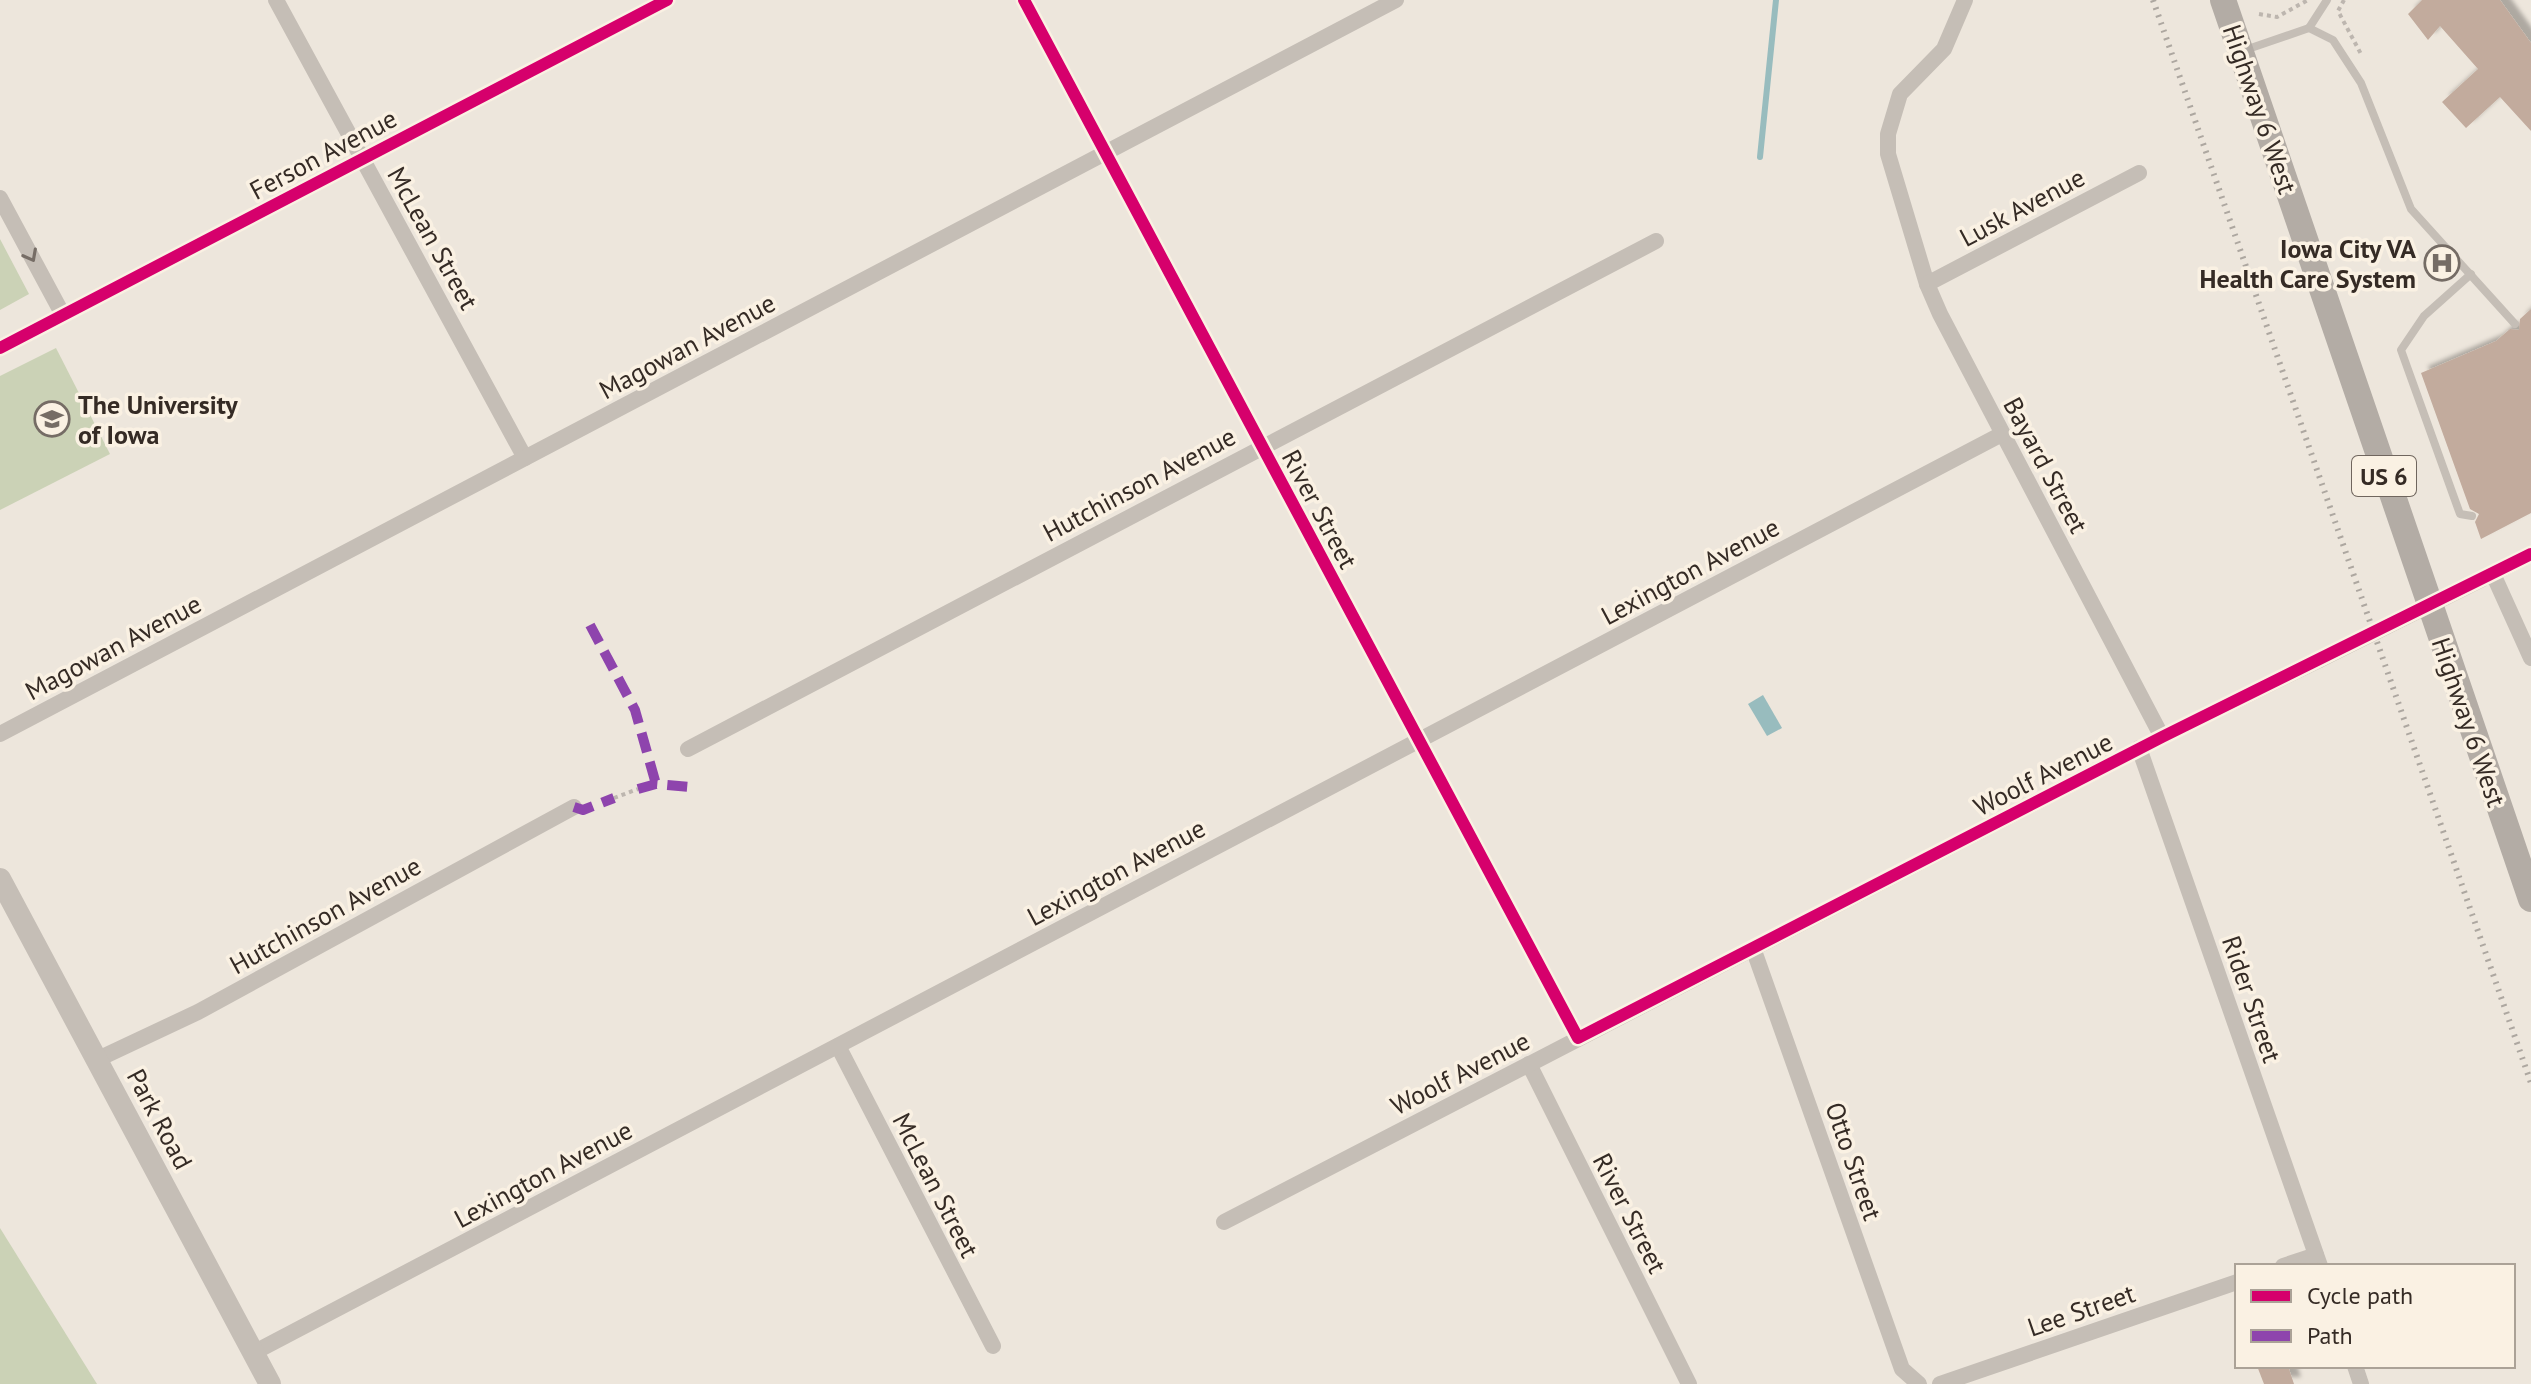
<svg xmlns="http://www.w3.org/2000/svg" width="2531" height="1384" font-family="'PT Sans',sans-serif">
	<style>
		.green { fill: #cbd2b6 }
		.water { fill: #98bcbe }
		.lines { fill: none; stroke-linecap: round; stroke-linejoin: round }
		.stream { stroke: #98bcbe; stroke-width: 6 }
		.building { fill: #c2ab9d; filter: url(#shadow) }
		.path { stroke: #bdb6af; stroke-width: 4; stroke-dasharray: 4 4; stroke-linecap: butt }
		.service { stroke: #c5beb6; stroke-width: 8 }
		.minor { stroke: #c5beb6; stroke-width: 16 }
		.tertiary { stroke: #c5beb6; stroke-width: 22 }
		.primary { stroke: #b3aca5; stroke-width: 26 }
		.rail { stroke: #ada7a0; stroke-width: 6; stroke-dasharray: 2 6; stroke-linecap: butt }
		.minor-bridge { stroke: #c5beb6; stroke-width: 16 }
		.quiet { stroke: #8e44ad; stroke-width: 10; stroke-dasharray: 20 10; stroke-linecap: butt }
		.cycleway-casing { stroke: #faf1e3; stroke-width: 17 }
		.cycleway { stroke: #d6006c; stroke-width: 12 }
		.oneway { stroke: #766d66 }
		.labels { text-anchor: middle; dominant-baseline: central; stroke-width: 7; stroke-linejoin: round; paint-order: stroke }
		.shield { fill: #faf1e3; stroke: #70665e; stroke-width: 2 }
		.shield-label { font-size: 24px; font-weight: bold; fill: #352b25 }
		.street-label { font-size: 26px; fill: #352b25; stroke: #faf1e3 }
		.poi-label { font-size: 26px; font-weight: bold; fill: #352b25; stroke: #faf1e3; text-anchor: end }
	</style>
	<defs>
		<filter id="shadow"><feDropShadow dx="7" dy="-7" stdDeviation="2" flood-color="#0004"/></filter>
	</defs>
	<rect width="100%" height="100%" fill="#ede6dc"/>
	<g class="green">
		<path d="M0 239 29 294 0 310Z"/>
		<path d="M56 348 110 454 0 510V376Z"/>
		<path d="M0 1228 97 1384H0Z"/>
	</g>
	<path class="water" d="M1763 695 1782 728 1767 736 1748 704Z"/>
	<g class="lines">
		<path class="stream" d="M1760 157 1776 0"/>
	</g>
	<g class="building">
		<path d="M2422 0H2500L2531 43V131L2500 97 2466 128 2442 102 2478 69 2440 26 2428 40 2408 14Z"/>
		<path d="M2531 309V513L2481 539 2475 522 2479 514 2470 509 2421 373 2496 341 2510 329 2519 330 2520 319Z"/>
		<path d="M2257 1366H2288L2294 1384H2264Z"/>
	</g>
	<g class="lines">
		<g class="path">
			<path d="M2344 0 2338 11 2361 54"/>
			<path d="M2259 14 2277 17 2308 0"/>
			<path d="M614 798 638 789"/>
		</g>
		<g class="service">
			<path d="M2309 28 2333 40 2361 83 2411 209 2515 324"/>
			<path d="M2245 50 2309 28 2327 0"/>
			<path d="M2471 274 2424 316 2401 350 2460 514 2472 516"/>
		</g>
		<g class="minor">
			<path d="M276 0 525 458"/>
			<path d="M1024 0 1578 1038"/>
			<path d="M1965 0 1944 49 1900 94 1888 134V154L1927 284 1940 314 2162 737"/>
			<path d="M0 198 63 315"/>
			<path d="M1927 284 2139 173"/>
			<path d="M0 348 667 0"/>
			<path d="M2493 574 2531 658"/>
			<path d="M2486 577 2531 554"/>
			<path d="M0 734 1396 0"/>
			<path d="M2139 748 2320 1266"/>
			<path d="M688 749 1656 241"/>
			<path d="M1753 948 1902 1369 1919 1384"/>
			<path d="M838 1046 993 1346"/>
			<path d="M96 1060 198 1012 574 807"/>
			<path d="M1529 1064 1689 1384"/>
			<path d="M1224 1222 2162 737 2319 660"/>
			<path d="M2283 1266 2316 1255"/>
			<path d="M253 1353 2002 434"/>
			<path d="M2355 1366 2361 1384"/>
			<path d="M1940 1384 2237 1282"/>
		</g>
		<path class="tertiary" d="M0 879 270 1384"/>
		<path class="primary" d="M2223 0 2531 899"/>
		<path class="rail" d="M2153 0 2531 1083"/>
		<path class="minor-bridge" d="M2319 660 2482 579"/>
		<g class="quiet">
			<path d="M590 625 635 710 656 784"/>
			<path d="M638 789 656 784 690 787"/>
			<path d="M574 807 583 810 614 798"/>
		</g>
		<defs>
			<g id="cycleway">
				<path d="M1024 0 1578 1038 2162 737 2531 554"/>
				<path d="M0 348 667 0"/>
			</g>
		</defs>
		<use href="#cycleway" class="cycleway-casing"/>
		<use href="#cycleway" class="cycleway"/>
	</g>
	<defs><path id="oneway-chevron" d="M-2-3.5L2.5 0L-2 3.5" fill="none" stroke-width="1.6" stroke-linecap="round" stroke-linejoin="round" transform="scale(2)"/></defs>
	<use class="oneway" href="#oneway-chevron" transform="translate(31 256) rotate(62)"/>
	<defs>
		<symbol id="hospital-ring" viewBox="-11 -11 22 22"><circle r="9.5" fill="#faf1e3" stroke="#756c65" stroke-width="1.5"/><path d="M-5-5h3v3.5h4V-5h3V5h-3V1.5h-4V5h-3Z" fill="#756c65"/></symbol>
		<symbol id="university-ring" viewBox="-11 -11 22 22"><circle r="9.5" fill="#faf1e3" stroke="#756c65" stroke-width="1.5"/><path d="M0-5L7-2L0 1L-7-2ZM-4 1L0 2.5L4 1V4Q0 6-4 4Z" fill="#756c65"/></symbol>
	</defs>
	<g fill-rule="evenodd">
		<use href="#hospital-ring" x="2422" y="243" width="40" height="40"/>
		<use href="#university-ring" x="32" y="399" width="40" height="40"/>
	</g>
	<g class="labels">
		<rect class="shield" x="2352" y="456" width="64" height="40" rx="6"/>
		<g class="shield-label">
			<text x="2384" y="476">US 6</text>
		</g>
		<g class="street-label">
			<text transform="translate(2260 109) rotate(71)">Highway 6 West</text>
			<text transform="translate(323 154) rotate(-28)">Ferson Avenue</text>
			<text transform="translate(2022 207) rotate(-28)">Lusk Avenue</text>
			<text transform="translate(433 238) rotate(61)">McLean Street</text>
			<text transform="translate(687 346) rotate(-28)">Magowan Avenue</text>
			<text transform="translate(2046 465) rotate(62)">Bayard Street</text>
			<text transform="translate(1139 484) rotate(-28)">Hutchinson Avenue</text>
			<text transform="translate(1320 509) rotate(62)">River Street</text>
			<text transform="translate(1690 571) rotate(-28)">Lexington Avenue</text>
			<text transform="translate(113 647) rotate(-28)">Magowan Avenue</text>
			<text transform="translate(2469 722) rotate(71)">Highway 6 West</text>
			<text transform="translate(2043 774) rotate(-27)">Woolf Avenue</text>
			<text transform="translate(1116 872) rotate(-28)">Lexington Avenue</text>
			<text transform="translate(325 915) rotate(-29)">Hutchinson Avenue</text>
			<text transform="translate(2252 999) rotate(71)">Rider Street</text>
			<text transform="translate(1460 1073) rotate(-27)">Woolf Avenue</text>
			<text transform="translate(160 1119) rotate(62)">Park Road</text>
			<text transform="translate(1854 1161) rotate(71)">Otto Street</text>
			<text transform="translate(543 1174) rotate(-28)">Lexington Avenue</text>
			<text transform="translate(936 1185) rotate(63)">McLean Street</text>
			<text transform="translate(1630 1213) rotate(63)">River Street</text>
			<text transform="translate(2081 1310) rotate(-19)">Lee Street</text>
		</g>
		<g class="poi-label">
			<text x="2416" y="248">Iowa City VA<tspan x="2416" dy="30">Health Care System</tspan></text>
			<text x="78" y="404" text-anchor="start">The University<tspan x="78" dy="30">of Iowa</tspan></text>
		</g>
	</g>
	<rect x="2235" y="1264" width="280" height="104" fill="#faf1e3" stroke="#aba297" stroke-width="2"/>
	<rect x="2251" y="1290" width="40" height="12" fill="#d6006c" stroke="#aba297" stroke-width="2"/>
	<text x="2307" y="1304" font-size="24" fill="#352b25">Cycle path</text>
	<rect x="2251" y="1330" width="40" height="12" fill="#8e44ad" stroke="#aba297" stroke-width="2"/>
	<text x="2307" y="1344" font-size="24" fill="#352b25">Path</text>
</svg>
